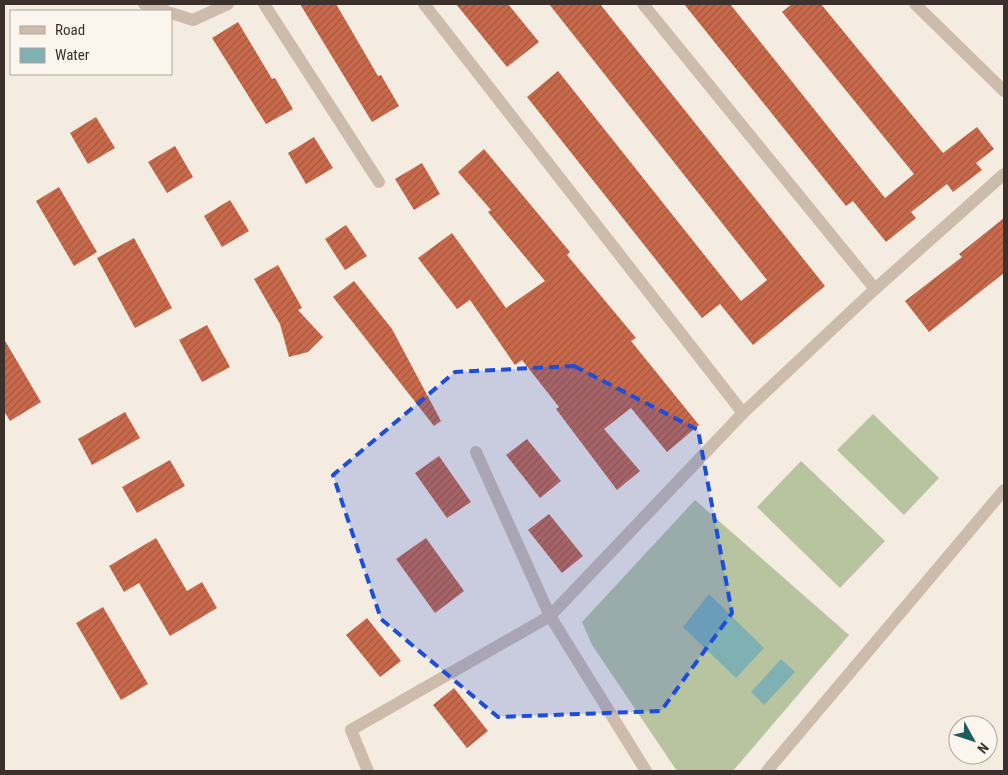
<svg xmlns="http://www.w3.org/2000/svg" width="1008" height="775" font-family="'Roboto Condensed',sans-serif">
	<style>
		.garden { fill: #b8c4a0 }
		.water { fill: #7fb0b2 }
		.building { fill: url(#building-hatch) }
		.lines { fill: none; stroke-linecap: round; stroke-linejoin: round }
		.street { stroke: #cdbbac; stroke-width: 12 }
		.marked { fill: #1d4ed8; fill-opacity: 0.2; stroke: #1d4ed8; stroke-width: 4; stroke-dasharray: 10 6; stroke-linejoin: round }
	</style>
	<defs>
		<pattern id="building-hatch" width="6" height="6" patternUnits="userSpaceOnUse" patternTransform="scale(1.25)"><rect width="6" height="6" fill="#c8694b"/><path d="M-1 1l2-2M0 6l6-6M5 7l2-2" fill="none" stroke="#a4573f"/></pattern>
	</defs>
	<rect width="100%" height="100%" fill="#f4ebe1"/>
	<g class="garden">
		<path d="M873 414 939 478 904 515 837 450Z"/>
		<path d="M801 461 885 541 840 588 757 507Z"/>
		<path d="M695 500 849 635 733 771H677L592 645 582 622Z"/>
	</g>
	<g class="water">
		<path d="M709 594 764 648 736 678 683 627Z"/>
		<path d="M781 659 795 672 764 705 751 692Z"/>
	</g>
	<g class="building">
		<path d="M300 4H336L378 76 381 75 399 106 372 122Z"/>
		<path d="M456 4H508L539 42 507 67Z"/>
		<path d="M549 4H600L825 286 753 345 720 304 702 318 527 97 558 71 741 301 767 280Z"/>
		<path d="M684 4H730L885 198 914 174 782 12 792 4H821L943 153 977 127 994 149 976 163 982 170 953 192 947 184 911 212 916 218 886 242 853 201 846 206Z"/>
		<path d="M238 22 272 79 275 78 293 109 266 124 212 38Z"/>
		<path d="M96 117 115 148 88 164 70 133Z"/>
		<path d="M314 137 333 168 306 184 288 153Z"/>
		<path d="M175 146 193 177 167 193 148 162Z"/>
		<path d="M484 149 570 252 567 255 636 338 631 341 699 425 667 452 631 408 604 429 640 471 617 490 556 409 559 407 522 360 515 365 470 300 457 309 418 258 452 233 506 308 545 281 488 212 491 210 458 172Z"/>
		<path d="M422 163 440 194 414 210 395 179Z"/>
		<path d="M59 187 97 252 74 266 36 201Z"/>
		<path d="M230 200 249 231 222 247 204 216Z"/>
		<path d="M1004 218V273L929 332 905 301 962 257 959 254Z"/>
		<path d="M346 225 367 256 345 270 325 239Z"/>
		<path d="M134 238 172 308 135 328 97 258Z"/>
		<path d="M278 265 302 308 298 310 323 337 308 352 289 357 280 324 254 279Z"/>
		<path d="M354 281 392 329 441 421 434 426 333 297Z"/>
		<path d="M207 325 230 367 202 382 179 340Z"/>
		<path d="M4 339 41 402 10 421 4 411Z"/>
		<path d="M125 412 140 438 92 465 78 439Z"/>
		<path d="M527 439 561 481 540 498 506 455Z"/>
		<path d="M439 456 471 502 447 518 415 473Z"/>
		<path d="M170 460 185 486 137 513 122 487Z"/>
		<path d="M549 514 583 556 562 573 528 530Z"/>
		<path d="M156 538 187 591 202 582 217 608 170 636 139 583 124 592 109 566Z"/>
		<path d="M426 538 464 591 435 613 396 559Z"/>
		<path d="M103 607 148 684 121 700 76 623Z"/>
		<path d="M367 618 401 661 380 677 346 635Z"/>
		<path d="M454 688 488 731 467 748 433 705Z"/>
	</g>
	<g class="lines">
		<g class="street">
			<path d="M144 4 166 11"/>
			<path d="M264 4 379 182"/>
			<path d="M424 4 743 413"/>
			<path d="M643 4 875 289"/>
			<path d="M915 4 1004 91"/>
			<path d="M171 13 193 20 228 4"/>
			<path d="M476 452 550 616 743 413 875 289 1004 174"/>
			<path d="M368 771 351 730 550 616 646 771"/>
			<path d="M767 771 1004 490"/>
		</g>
	</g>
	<path class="marked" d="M574 366 698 430 732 613 661 711 498 717 381 619 333 475 455 372Z"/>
	<rect width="1008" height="775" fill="none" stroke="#3b302b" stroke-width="10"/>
	<rect x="10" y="10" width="162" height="65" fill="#fbf5ee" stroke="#aea6a0"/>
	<rect x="20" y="26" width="25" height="8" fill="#cdbbac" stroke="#aea6a0"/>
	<text x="55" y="35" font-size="15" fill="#3b302b">Road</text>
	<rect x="20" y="48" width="25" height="15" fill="#7fb0b2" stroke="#aea6a0"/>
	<text x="55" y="60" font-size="15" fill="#3b302b">Water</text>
	<g transform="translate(973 740) rotate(130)"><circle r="24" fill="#fbf5ee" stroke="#aea6a0"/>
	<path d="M0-4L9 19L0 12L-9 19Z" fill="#1f5a5e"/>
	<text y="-8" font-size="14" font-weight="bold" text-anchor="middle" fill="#3b302b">N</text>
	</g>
</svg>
